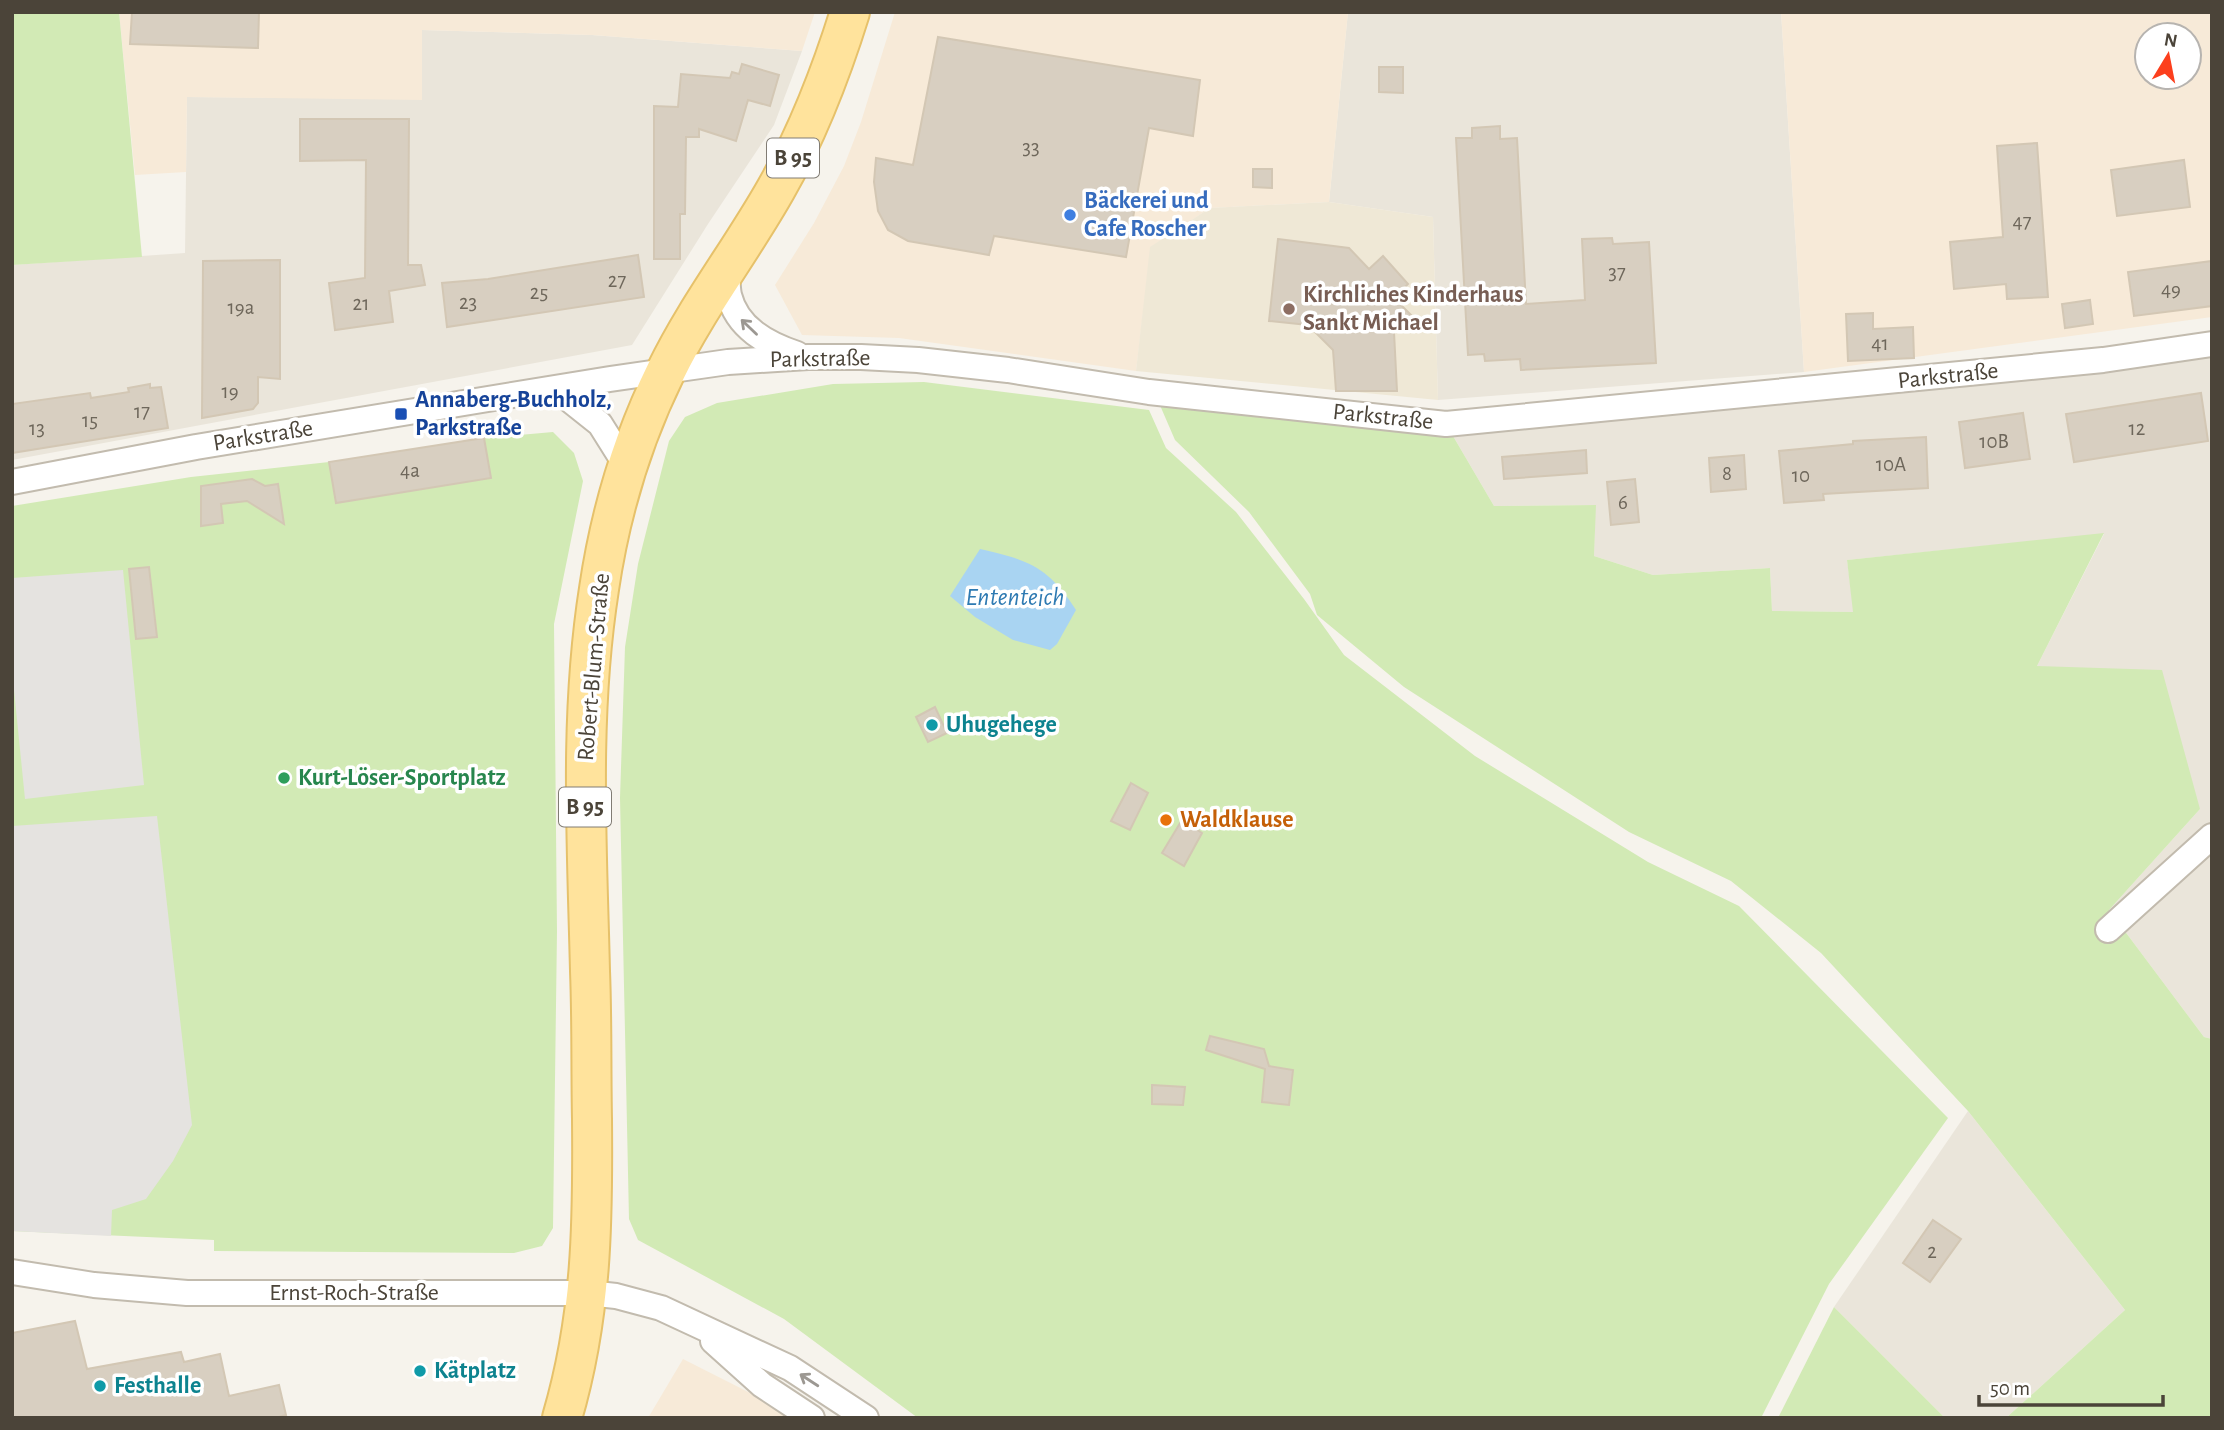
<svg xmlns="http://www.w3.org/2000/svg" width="2224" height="1430" font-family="'Alegreya Sans',sans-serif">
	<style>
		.residential { fill: #eae5da }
		.commercial { fill: #f7ead8; fill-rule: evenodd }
		.education { fill: #efe8d6 }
		.green { fill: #d2eab5 }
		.parking { fill: #e5e3e0 }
		.water { fill: #a9d4f2 }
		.building { fill: #d8cfc1; stroke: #d3c7b4; stroke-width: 2 }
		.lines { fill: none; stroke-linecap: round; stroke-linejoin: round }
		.minor-casing { stroke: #c2bbae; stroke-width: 28 }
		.primary-casing { stroke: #e6c16a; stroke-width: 42 }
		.minor { stroke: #fff; stroke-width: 24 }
		.primary { stroke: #ffe39c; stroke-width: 38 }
		.oneway { stroke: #9c9892 }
		.shop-dot { fill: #3f7fe0; stroke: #fff; stroke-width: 2.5 }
		.education-dot { fill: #8d6e63; stroke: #fff; stroke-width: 2.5 }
		.transit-dot { fill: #1a4fb4; stroke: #fff; stroke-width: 2.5 }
		.culture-dot { fill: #0f9aa8; stroke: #fff; stroke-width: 2.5 }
		.leisure-dot { fill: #2e9e5b; stroke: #fff; stroke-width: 2.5 }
		.food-dot { fill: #e8710a; stroke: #fff; stroke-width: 2.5 }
		.labels { text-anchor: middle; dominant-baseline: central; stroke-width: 7; stroke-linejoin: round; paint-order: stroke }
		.number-label { font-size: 21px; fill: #6e675b }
		.shield { fill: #fff; stroke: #817c74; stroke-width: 2 }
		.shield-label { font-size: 23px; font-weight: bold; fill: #4b4439 }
		.shop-label { font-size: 24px; font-weight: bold; fill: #366cbe; stroke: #fff; text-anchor: start }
		.education-label { font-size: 24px; font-weight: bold; fill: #785e54; stroke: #fff; text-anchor: start }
		.street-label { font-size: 24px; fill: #4b4439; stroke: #fff }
		.transit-label { font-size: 24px; font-weight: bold; fill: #164399; stroke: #fff; text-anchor: start }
		.culture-label { font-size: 24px; font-weight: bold; fill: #0d838f; stroke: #fff; text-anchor: start }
		.leisure-label { font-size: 24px; font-weight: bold; fill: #27864d; stroke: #fff; text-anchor: start }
		.food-label { font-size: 24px; font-weight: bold; fill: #c56008; stroke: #fff; text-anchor: start }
		.water-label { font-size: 26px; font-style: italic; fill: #2e7ab2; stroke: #fff }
	</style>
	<rect width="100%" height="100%" fill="#f6f3ec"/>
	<g class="residential">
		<path d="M1348 12H1781L1804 372 1438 400 1433 217 1329 202Z"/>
		<path d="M422 30 592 35 802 51 774 125 708 224 632 345 12 460V265L185 253 187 97 422 99Z"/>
		<path d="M2212 344V1039L2204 1037 2109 910 2200 809 2037 666 2104 534 1847 560 1854 612 1772 611 1770 568 1653 575 1594 556 1595 505 1494 506 1446 424Z"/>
		<path d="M1968 1111 2125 1310 2006 1418H1945L1834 1307Z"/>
	</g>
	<g class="commercial">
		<path d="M119 12H815L802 51 592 35 422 30V100L187 97 186 172 135 175Z"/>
		<path d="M895 12H1348L1329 202 1210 208 1151 247 1136 371 899 338 802 335 775 285 814 223 844 166 861 122Z"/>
		<path d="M1781 12H2212V317L1804 372ZM2147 35H2189V77H2147Z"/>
		<path d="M683 1359 764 1400 790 1418H648Z"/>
	</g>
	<path class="education" d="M1329 202 1433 217 1438 400 1136 371 1150 247 1210 208Z"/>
	<g class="green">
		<path d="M12 12H119L142 257 12 265Z"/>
		<path d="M924 382 1149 410 1166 448 1236 512 1304 599 1344 655 1475 756 1648 862 1739 906 1948 1118 1829 1284 1761 1418H918L784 1319 638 1240 629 1219 620 798 625 647 638 564 669 441 685 417 717 403 833 384Z"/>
		<path d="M1159 403 1453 436 1494 506 1596 505 1594 556 1653 575 1770 568 1772 611 1853 612 1847 560 2104 533 2037 666 2162 670 2200 809 2109 910 2204 1037 2212 1039V1418H2006L2125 1310 1968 1111 1821 953 1731 881 1629 832 1404 687 1317 615 1310 594 1249 512 1175 440Z"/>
		<path d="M553 432 574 453 583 481 554 624 557 931 553 1228 542 1246 514 1253 214 1251V1240L12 1231V506L191 477 329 462 484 438Z"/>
		<path d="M1834 1307 1945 1418H1778Z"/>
	</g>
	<g class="parking">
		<path d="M123 570 144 785 25 799 12 670V578Z"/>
		<path d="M157 816 192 1125 173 1161 146 1199 112 1210 111 1236 12 1231V826Z"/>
	</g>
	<path class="water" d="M980 549C1029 560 1048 567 1076 610L1057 644 1050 650 1013 640 975 617 950 596Z"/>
	<g class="building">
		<path d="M132 12H259L258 48 130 44Z"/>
		<path d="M938 37 1200 80 1193 136 1149 128 1126 257 994 236 989 255 908 241 888 230 878 211 874 182 876 158 913 165Z"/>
		<path d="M742 64 779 75 770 106 748 100 736 141 699 129V137H686L685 214H680V259H654V106L678 107 681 74 730 78 732 72 739 74Z"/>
		<path d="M1379 67H1403V93L1379 92Z"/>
		<path d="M300 119H409L408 265H421L425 285 389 291 393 322 335 330 329 283 365 278 366 160 300 161Z"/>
		<path d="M1500 126V139L1517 138 1526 304 1585 300 1582 239 1612 238 1613 244 1649 242 1656 363 1521 370 1520 359 1485 361 1484 354 1468 355 1456 138H1472V128Z"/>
		<path d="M2037 143 2048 297 2007 299 2006 284 1954 289 1950 242 2003 237 1997 146Z"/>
		<path d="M2184 160 2190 207 2117 216 2111 170Z"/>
		<path d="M1253 169H1272V188L1253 187Z"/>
		<path d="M1278 239 1349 248 1369 269 1383 256 1408 284 1394 298 1412 316 1394 332 1397 391H1336L1333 350 1308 325 1269 321Z"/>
		<path d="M638 255 644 297 447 327 442 283 488 279Z"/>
		<path d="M280 260V379L258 377V403L253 409 202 418 203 261Z"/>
		<path d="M2212 261V306L2134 316 2128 272Z"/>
		<path d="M2090 300 2093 324 2065 328 2062 304Z"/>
		<path d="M1873 313V329L1913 327 1914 358 1848 361 1846 314Z"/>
		<path d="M150 384V388L161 387 168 428 12 453V404L90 393 91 398 129 392 128 388Z"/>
		<path d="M2201 393 2208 441 2074 462 2066 414Z"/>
		<path d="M2023 413 2030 459 1965 468 1959 422Z"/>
		<path d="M1926 437 1928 488 1823 494 1824 500 1784 503 1779 451 1853 444V441Z"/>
		<path d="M484 438 491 478 336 503 329 462Z"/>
		<path d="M1586 450 1587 473 1504 479 1502 457Z"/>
		<path d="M1744 455 1746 489 1711 492 1709 458Z"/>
		<path d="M252 479 265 486 278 484 284 524 247 501 221 504 223 523 201 526V486Z"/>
		<path d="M1635 479 1639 522 1611 525 1607 482Z"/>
		<path d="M149 567 157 637 136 639 129 569Z"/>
		<path d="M935 707 947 733 928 742 916 717Z"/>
		<path d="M1131 783 1148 793 1130 830 1111 821Z"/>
		<path d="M1182 820 1202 833 1184 866 1162 853Z"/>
		<path d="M1210 1036 1264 1049 1269 1066 1293 1070 1289 1105 1262 1102 1265 1069 1206 1050Z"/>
		<path d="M1152 1085 1185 1087 1183 1105 1152 1104Z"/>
		<path d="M1933 1220 1961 1239 1930 1282 1903 1263Z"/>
		<path d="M75 1321 87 1369 181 1352 184 1362 220 1354 229 1396 279 1385 286 1415 275 1418H12V1333Z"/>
	</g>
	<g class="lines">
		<defs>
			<g id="minor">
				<path d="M727 267C728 276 727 286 729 295 737 328 767 344 797 354"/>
				<path d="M556 389 600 424 627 467"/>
				<path d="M12 482 196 447 610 379 728 362 808 357H861L918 360 1008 370 1149 392 1446 424 2103 360 2212 344"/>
				<path d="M2108 930 2212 836"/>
				<path d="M12 1272 94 1285 187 1293H588L616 1296 661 1308 790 1368 866 1418"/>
				<path d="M713 1341 762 1385 812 1418"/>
			</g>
			<path id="primary" d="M562 1418C592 1316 593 1223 592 1119 591 1070 592 1020 590 971 587 843 579 716 599 589 610 514 632 440 666 371 697 307 741 251 776 189 808 133 831 73 850 12"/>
		</defs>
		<use href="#minor" class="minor-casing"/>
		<use href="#primary" class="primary-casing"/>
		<use href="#minor" class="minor"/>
		<use href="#primary" class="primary"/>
	</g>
	<defs><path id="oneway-shaft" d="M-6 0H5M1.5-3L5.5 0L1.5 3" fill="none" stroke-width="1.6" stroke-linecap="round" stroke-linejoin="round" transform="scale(1.75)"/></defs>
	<g class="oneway">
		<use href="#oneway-shaft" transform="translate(749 327) rotate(-136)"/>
		<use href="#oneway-shaft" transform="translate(809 1380) rotate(-147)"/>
	</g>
	<circle class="shop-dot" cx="1070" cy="215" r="7"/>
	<circle class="education-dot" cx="1289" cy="309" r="7"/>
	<rect class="transit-dot" x="394" y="407" width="14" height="14" rx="3.5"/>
	<g class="culture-dot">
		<circle cx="932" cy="725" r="7"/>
		<circle cx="420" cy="1371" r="7"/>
		<circle cx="100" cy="1386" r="7"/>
	</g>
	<circle class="leisure-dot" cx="284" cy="778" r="7"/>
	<circle class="food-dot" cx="1166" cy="820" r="7"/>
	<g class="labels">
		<g class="number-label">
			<text x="1031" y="147">33</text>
			<text x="2022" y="221">47</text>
			<text x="1617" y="272">37</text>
			<text x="617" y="280">27</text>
			<text x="2171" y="289">49</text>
			<text x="539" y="292">25</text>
			<text x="468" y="302">23</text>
			<text x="361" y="303">21</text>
			<text x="241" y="307">19a</text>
			<text x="1880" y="343">41</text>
			<text x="230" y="391">19</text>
			<text x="142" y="411">17</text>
			<text x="90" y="420">15</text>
			<text x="37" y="428">13</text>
			<text x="2137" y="428">12</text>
			<text x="1994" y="441">10B</text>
			<text x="1891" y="464">10A</text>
			<text x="410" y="470">4a</text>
			<text x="1727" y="473">8</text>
			<text x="1801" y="475">10</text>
			<text x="1623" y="502">6</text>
			<text x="1932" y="1251">2</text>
		</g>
		<g class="shield">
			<rect x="767" y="138.5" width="52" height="39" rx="5"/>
			<rect x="559" y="787.5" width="52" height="39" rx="5"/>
		</g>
		<g class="shield-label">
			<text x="793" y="158">B 95</text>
			<text x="585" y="807">B 95</text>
		</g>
		<g class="shop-label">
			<text x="1084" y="201">Bäckerei und<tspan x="1084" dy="28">Cafe Roscher</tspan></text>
		</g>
		<g class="education-label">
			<text x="1303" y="295">Kirchliches Kinderhaus<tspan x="1303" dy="28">Sankt Michael</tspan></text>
		</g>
		<g class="street-label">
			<text transform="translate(820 359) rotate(-1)">Parkstraße</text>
			<text transform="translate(1948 376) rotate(-6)">Parkstraße</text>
			<text transform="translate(1383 417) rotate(6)">Parkstraße</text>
			<text transform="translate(263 436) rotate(-9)">Parkstraße</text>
			<text transform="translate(594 667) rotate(-85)">Robert-Blum-Straße</text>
			<text x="354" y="1293">Ernst-Roch-Straße</text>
		</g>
		<g class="transit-label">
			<text x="415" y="400">Annaberg-Buchholz,<tspan x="415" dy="28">Parkstraße</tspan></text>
		</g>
		<g class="culture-label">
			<text x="946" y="725">Uhugehege</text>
			<text x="434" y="1371">Kätplatz</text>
			<text x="114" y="1386">Festhalle</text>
		</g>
		<g class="leisure-label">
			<text x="298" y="778">Kurt-Löser-Sportplatz</text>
		</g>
		<g class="food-label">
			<text x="1180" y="820">Waldklause</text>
		</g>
		<g class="water-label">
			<text x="1015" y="597">Ententeich</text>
		</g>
	</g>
	<rect width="2224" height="1430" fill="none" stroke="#4b4439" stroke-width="28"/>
	<g transform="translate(2168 56) rotate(10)"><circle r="33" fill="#ffffff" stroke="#b7b4b0" stroke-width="2"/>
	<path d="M0-5L12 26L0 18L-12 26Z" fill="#fc3f1d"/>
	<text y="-10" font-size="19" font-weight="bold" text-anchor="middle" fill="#4b4439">N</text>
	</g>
	<path d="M1979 1395v10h184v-10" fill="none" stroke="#4b4439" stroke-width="3.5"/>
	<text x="1990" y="1395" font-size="21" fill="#4b4439" stroke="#ffffff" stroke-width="5" paint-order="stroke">50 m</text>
</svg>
